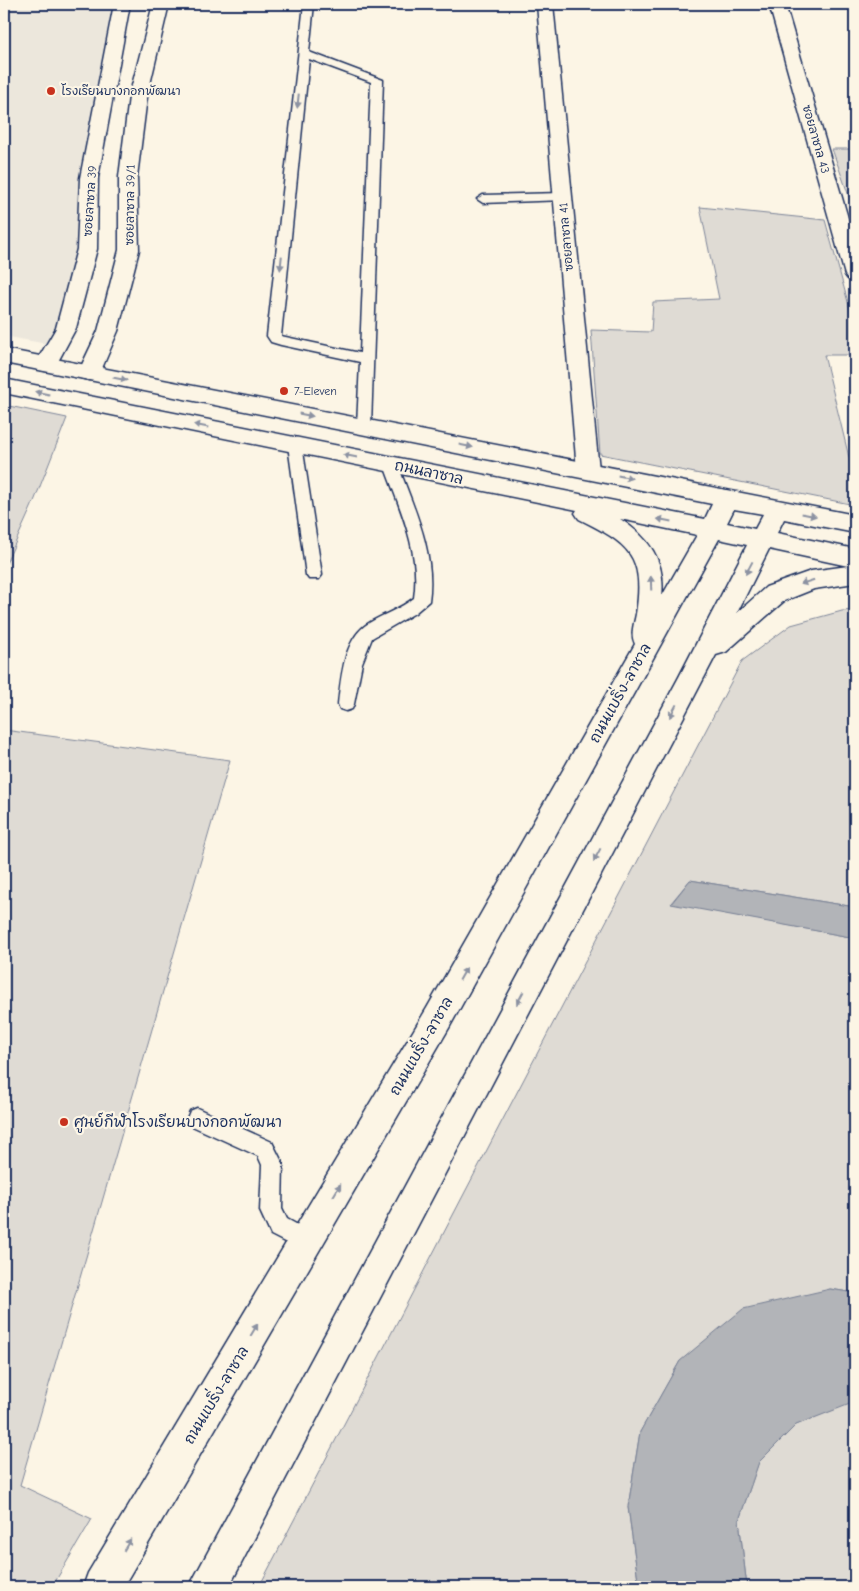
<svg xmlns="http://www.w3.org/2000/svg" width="859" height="1591" font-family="'Comic Neue','Playpen Sans Thai',sans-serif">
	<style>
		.built { fill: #ece7dc }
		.green { fill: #dfdbd4; stroke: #7d8599 }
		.water { fill: #b2b4b8; stroke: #767f94 }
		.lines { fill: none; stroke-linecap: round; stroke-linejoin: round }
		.service-casing { stroke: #1b2f5e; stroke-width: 3 }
		.minor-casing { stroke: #1b2f5e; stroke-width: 3 }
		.tertiary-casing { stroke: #1b2f5e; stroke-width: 3 }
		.service { fill: #fcf5e5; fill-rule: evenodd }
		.minor { fill: #fcf5e5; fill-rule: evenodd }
		.tertiary { fill: #fcf5e5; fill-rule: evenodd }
		.oneway { fill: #8c92a2 }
		.poi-dot { fill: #c8321e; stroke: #fcf5e5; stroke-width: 2 }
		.labels { text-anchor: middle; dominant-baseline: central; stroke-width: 4.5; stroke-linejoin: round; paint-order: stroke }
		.far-poi-label { font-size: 12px; fill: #1b2f5e; stroke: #fcf5e5; text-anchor: start }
		.far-street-label { font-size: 12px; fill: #1b2f5e; stroke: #fcf5e5 }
		.street-label { font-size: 15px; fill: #1b2f5e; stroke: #fcf5e5 }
		.poi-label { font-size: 15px; fill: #1b2f5e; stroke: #fcf5e5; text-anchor: start }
	</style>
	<rect width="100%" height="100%" fill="#fcf5e5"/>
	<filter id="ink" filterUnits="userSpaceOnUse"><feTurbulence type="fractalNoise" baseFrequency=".02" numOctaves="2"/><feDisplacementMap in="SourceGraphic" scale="10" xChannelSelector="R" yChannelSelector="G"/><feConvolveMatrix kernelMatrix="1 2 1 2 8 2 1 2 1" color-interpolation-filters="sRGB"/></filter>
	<g filter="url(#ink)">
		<path class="built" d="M4 4H116L82 178 79 248 57 327 47 344 4 336Z"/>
		<g class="green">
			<path d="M832 149H855V210H854Z"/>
			<path d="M700 207 825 220 855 327V355H824L855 482V505L600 454 591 330 651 332 653 302 719 299Z"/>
			<path d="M4 405 67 418 35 499 4 568Z"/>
			<path d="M855 610V907L690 880 671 903 855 938V1293L830 1289 680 1361 640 1432 628 1507 639 1587H259L742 661 791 625 842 611Z"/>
			<path d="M4 730 230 760 20 1485 92 1519 52 1587H4Z"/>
			<path d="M853 1401 855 1402V1587H747L739 1520 759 1461 796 1425Z"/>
		</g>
		<g class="water">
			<path d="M690 880 855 907V938L671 904Z"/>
			<path d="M830 1289 855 1293V1402L796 1425 759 1462 739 1520 747 1587H639L628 1507 640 1432 680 1361 743 1309Z"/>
		</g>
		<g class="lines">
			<defs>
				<g id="service">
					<path d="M304 4H314L309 52 383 80 371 426 364 431 357 426 360 362 281 345 271 342 267 336ZM309 59 371 82 360 353 281 336Z"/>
					<path d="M562 193 566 194 568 197 566 200 483 203 477 199 483 195Z"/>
					<path d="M855 224V232H842L836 228 842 224Z"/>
					<path d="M295 440 302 445 322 575 319 579H309L306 575 288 445Z"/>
					<path d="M391 460 398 465C414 509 436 553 429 601L415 613 372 638 362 663 354 704 352 709 346 711 340 709 338 704C341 678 344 637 369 623 384 614 400 609 414 598 421 552 399 507 384 465Z"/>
					<path d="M197 1108 272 1142 283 1164 282 1209 287 1219 314 1234 317 1242 314 1250 306 1253 271 1235 260 1211 262 1165 258 1156 190 1125 187 1118 190 1111Z"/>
				</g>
				<g id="minor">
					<path d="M114 4H130L98 178 97 249 76 328 54 369 46 371 38 369 35 364 56 328 77 249 80 178Z"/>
					<path d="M153 4H169L147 97 137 177 139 250 118 331 100 373 97 378 89 380 81 378 78 373 98 331 119 250V177L129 97Z"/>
					<path d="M537 4H553L599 470 596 476 588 478 580 476 577 470Z"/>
					<path d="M769 4H785L855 242V281L848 279 845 275Z"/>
				</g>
				<path id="tertiary" d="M4 349 855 515V533L784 519 777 533 855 549V583L814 589 784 601 726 652 716 655 229 1587H189L679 677 747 545 719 539 449 1028 123 1587H83L88 1573 427 1008 635 644C630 634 634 625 636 614 645 555 629 544 579 519L575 513 577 510 4 393V379L705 519 712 504 4 363ZM734 509 763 514 755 529 727 523ZM620 519 697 535 662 596C666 560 648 537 620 519ZM769 549 848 566 811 571 766 587 737 613Z"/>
			</defs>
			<use href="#service" class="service-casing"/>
			<use href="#minor" class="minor-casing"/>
			<use href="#tertiary" class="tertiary-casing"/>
			<use href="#service" class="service"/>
			<use href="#minor" class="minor"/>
			<use href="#tertiary" class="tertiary"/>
		</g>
		<defs><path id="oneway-solid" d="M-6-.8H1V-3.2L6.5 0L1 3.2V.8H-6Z" transform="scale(1.25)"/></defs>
		<g class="oneway">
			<use href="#oneway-solid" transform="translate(298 101) rotate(96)"/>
			<use href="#oneway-solid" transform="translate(281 263) rotate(96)"/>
			<use href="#oneway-solid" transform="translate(120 379) rotate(11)"/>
			<use href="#oneway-solid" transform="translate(42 393) rotate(-168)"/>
			<use href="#oneway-solid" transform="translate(306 415) rotate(11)"/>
			<use href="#oneway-solid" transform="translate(201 426) rotate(-168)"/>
			<use href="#oneway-solid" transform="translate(466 446) rotate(11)"/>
			<use href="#oneway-solid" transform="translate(350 456) rotate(-169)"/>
			<use href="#oneway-solid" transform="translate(625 477) rotate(11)"/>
			<use href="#oneway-solid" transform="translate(809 515) rotate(11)"/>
			<use href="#oneway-solid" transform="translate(664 520) rotate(-169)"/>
			<use href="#oneway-solid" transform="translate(749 568) rotate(118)"/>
			<use href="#oneway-solid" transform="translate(807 582) rotate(162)"/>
			<use href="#oneway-solid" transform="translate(651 583) rotate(-92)"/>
			<use href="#oneway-solid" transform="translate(673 711) rotate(118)"/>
			<use href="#oneway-solid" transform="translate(597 855) rotate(118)"/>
			<use href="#oneway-solid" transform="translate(463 974) rotate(-61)"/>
			<use href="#oneway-solid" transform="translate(520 998) rotate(118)"/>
			<use href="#oneway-solid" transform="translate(337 1190) rotate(-59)"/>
			<use href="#oneway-solid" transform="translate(254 1330) rotate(-59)"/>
			<use href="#oneway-solid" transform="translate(127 1545) rotate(-59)"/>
		</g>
	</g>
	<g class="poi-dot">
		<circle cx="51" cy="91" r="5"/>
		<circle cx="284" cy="391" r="5"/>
		<circle cx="64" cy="1122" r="5"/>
	</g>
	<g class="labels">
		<g class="far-poi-label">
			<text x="61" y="91">โรงเรียนบางกอกพัฒนา</text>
			<text x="294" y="391">7-Eleven</text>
		</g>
		<g class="far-street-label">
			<text transform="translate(816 139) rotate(74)">ซอยลาซาล 43</text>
			<text transform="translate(90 201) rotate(-86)">ซอยลาซาล 39</text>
			<text transform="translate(130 205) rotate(-89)">ซอยลาซาล 39/1</text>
			<text transform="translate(566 237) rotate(-95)">ซอยลาซาล 41</text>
		</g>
		<g class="street-label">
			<text transform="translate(429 472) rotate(12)">ถนนลาซาล</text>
			<text transform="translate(620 693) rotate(-61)">ถนนแบริ่ง-ลาซาล</text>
			<text transform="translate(421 1046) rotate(-60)">ถนนแบริ่ง-ลาซาล</text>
			<text transform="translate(216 1395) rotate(-59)">ถนนแบริ่ง-ลาซาล</text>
		</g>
		<g class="poi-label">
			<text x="74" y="1122">ศูนย์กีฬาโรงเรียนบางกอกพัฒนา</text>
		</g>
	</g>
	<rect width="859" height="1591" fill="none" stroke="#fcf5e5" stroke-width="20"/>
	<rect x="10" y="10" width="839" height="1571" fill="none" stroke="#1b2f5e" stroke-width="2" filter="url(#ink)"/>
</svg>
